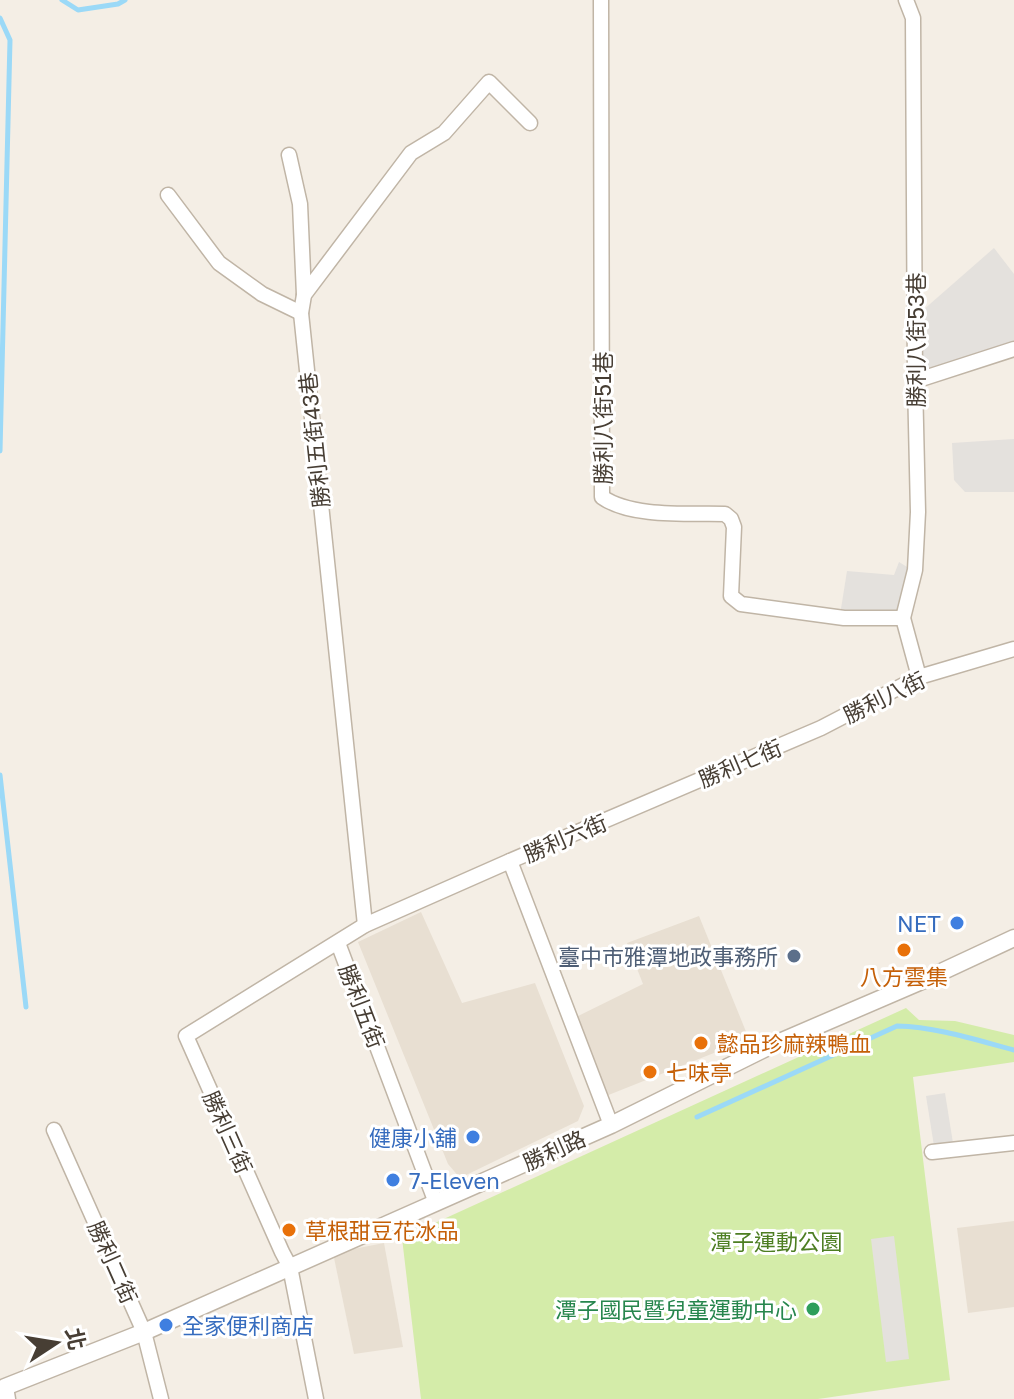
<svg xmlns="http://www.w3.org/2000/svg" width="1014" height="1399" font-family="'Golos Text','Noto Sans TC',sans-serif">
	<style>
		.residential { fill: #e8dfd2 }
		.green { fill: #d4eca9 }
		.parking { fill: #e4e1dd }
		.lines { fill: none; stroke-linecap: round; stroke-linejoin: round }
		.stream { stroke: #9bd9f7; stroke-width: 5 }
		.minor-casing { stroke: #c0b5a6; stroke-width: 17 }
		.tertiary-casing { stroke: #c0b5a6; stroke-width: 19 }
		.minor { stroke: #fff; stroke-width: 14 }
		.tertiary { stroke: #fff; stroke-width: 16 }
		.shop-dot { fill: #3f7fe0; stroke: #fff; stroke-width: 3 }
		.food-dot { fill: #e8710a; stroke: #fff; stroke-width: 3 }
		.service-dot { fill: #5c6f8a; stroke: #fff; stroke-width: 3 }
		.leisure-dot { fill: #2e9e5b; stroke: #fff; stroke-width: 3 }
		.labels { text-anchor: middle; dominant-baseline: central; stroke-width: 6; stroke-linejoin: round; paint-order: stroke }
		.street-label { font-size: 22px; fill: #473e34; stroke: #fff }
		.shop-label { font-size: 22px; fill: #366cbe; stroke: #fff; text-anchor: end }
		.service-label { font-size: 22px; fill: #4e5e75; stroke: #fff; text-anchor: end }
		.food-label { font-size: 22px; fill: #c56008; stroke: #fff; text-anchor: start }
		.park-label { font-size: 22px; fill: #4d7e22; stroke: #fff }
		.leisure-label { font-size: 22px; fill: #27864d; stroke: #fff; text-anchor: end }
	</style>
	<rect width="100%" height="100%" fill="#f4eee5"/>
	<g class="residential">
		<path d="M421 912 462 1003 535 983 584 1106 578 1121 460 1178 448 1164 358 942Z"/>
		<path d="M699 916 749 1039 606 1096 570 1020 643 984 627 943Z"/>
		<path d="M1014 1221V1307L968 1313 957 1228Z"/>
		<path d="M384 1243 403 1347 354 1354 333 1253Z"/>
	</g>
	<path class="green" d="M906 1008 919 1020 955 1021 1014 1035V1062L913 1077 950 1380 818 1399H421L402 1238Z"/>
	<g class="parking">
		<path d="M994 248 1014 274V345L923 374 922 311Z"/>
		<path d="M1014 439V492H965L954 480 952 443Z"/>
		<path d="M899 562 912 570 900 615H840L847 571 894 575Z"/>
		<path d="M945 1093 953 1143 934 1146 926 1096Z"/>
		<path d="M894 1236 909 1359 886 1362 871 1239Z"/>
	</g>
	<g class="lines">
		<g class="stream">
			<path d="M62 0 78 10 118 4 125 0"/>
			<path d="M0 18 10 40 0 451"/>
			<path d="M0 775 26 1007"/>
			<path d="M697 1117 897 1026C937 1027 976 1040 1014 1050"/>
		</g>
		<defs>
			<g id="minor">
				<path d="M601 0 602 497C631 518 690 513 725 514L731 519 734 527 731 596 741 604 844 618H903"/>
				<path d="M906 0 913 18 915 381 918 512 915 570 903 618 919 677"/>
				<path d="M289 155 300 204 304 295"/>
				<path d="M168 195 219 263 262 294 301 313"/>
				<path d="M915 381 1014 349"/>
				<path d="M510 861 611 1125"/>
				<path d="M365 925 301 313 304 295 411 153 444 133 489 82 530 123"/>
				<path d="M338 943 436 1203"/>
				<path d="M54 1130 144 1332 161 1399"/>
				<path d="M932 1152 1014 1143"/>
				<path d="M316 1399 290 1267 282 1252 186 1036 365 925 510 861 821 728 919 677 1014 649"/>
			</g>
			<path id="tertiary" d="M7 1399 5 1387 144 1332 611 1125 768 1047 924 980 1014 938"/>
		</defs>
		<use href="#minor" class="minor-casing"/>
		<use href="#tertiary" class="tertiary-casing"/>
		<use href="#minor" class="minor"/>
		<use href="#tertiary" class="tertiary"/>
	</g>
	<g class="shop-dot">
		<circle cx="957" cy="923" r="8"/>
		<circle cx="473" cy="1137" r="8"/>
		<circle cx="393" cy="1180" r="8"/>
		<circle cx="166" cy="1325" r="8"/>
	</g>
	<g class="food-dot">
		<circle cx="904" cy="950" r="8"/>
		<circle cx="701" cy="1043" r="8"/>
		<circle cx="650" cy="1072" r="8"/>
		<circle cx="289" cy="1230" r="8"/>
	</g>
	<circle class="service-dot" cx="794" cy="956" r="8"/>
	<circle class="leisure-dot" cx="813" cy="1309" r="8"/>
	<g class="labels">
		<g class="street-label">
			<text transform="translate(915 340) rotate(-90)">勝利八街53巷</text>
			<text transform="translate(602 418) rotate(-90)">勝利八街51巷</text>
			<text transform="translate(314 440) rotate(-96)">勝利五街43巷</text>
			<text transform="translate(884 697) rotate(-26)">勝利八街</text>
			<text transform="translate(740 763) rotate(-23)">勝利七街</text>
			<text transform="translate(565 838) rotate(-23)">勝利六街</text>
			<text transform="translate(362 1006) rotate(69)">勝利五街</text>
			<text transform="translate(228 1132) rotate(66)">勝利三街</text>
			<text transform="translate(554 1150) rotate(-24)">勝利路</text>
			<text transform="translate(113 1262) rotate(66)">勝利二街</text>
		</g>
		<g class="shop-label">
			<text x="941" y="923">NET</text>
			<text x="457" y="1137">健康小舖</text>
			<text x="409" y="1180" text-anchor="start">7-Eleven</text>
			<text x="182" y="1325" text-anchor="start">全家便利商店</text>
		</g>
		<g class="service-label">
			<text x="778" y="956">臺中市雅潭地政事務所</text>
		</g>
		<g class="food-label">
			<text x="904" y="976" text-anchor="middle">八方雲集</text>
			<text x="717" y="1043">懿品珍麻辣鴨血</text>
			<text x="666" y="1072">七味亭</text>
			<text x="305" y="1230">草根甜豆花冰品</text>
		</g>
		<g class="park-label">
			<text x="776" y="1241">潭子運動公園</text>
		</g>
		<g class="leisure-label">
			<text x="797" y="1309">潭子國民暨兒童運動中心</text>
		</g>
	</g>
	<g transform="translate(56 1343) rotate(78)" stroke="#ffffff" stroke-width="6" paint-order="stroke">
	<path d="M0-6L14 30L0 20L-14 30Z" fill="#473e34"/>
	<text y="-12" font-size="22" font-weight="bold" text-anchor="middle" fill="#473e34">北</text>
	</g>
</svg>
